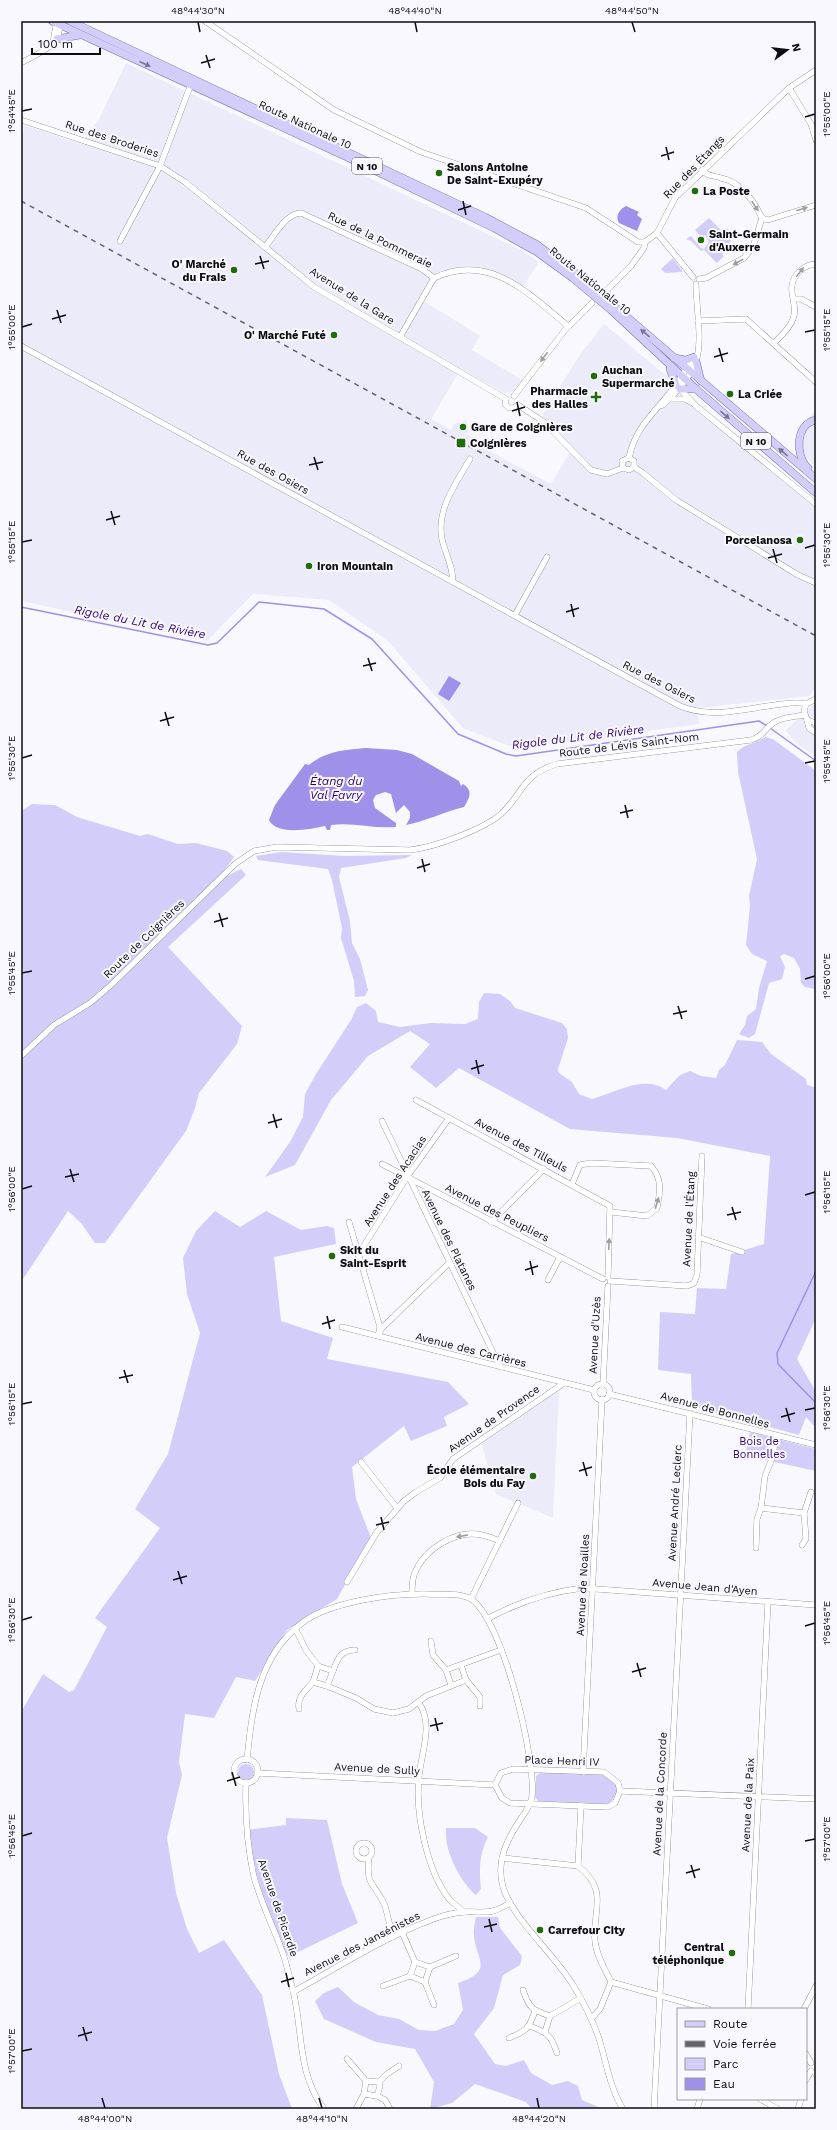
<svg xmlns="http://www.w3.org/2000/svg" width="837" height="2130" font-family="'Work Sans',sans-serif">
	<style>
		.built { fill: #ecebf9 }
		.green { fill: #d3cdfa }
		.water { fill: #9f91e9 }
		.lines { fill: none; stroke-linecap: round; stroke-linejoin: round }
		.stream { stroke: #9f91e9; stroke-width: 1.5 }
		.minor-casing { stroke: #6f6d7a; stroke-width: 6 }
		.major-casing { stroke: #7a73a6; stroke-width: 8 }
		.minor { stroke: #fff; stroke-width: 5.5 }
		.major { stroke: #d3cdfa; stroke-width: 7 }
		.rail { stroke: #626166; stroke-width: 1.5; stroke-dasharray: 5 5; stroke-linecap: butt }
		.oneway { fill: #797691 }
		.oneway2 { fill: #9e9d9f }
		.ticks { fill: none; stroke: #0c0b10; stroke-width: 1.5 }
		.poi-dot { fill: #206b0b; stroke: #f9f8fe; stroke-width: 1.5 }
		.labels { text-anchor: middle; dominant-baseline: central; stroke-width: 4; stroke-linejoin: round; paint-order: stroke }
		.shield { fill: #f9f8fe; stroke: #535257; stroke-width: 1 }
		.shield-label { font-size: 10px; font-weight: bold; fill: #0c0b10 }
		.street-label { font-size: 11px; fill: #0c0b10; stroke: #f9f8fe }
		.poi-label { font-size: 11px; font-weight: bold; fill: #0c0b10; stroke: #f9f8fe; text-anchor: start }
		.park-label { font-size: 11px; fill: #320772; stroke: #f9f8fe }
		.water-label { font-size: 12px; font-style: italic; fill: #300370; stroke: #f9f8fe }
		.neatline { fill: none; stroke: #0c0b10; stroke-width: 1.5 }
		.ticks-label { font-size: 10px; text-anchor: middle; fill: #0c0b10 }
	</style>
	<rect width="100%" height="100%" fill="#f9f8fe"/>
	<g class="built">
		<path d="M126 63 479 230 521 250 539 262 523 286 481 268 468 266 444 270 424 301 480 336 472 350 524 381 515 391 504 393 461 369 431 419 451 430 454 424 466 420 469 429 467 434 485 446 489 451 551 484 573 447 542 416 579 356 604 324 794 482 816 506V686L810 696 697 708 699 724 536 746H509L463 728 387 640 329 600 253 594 207 641 21 601V135L23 136 24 125 81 144 99 119Z"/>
		<path d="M816 410V469L796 443 799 428Z"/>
		<path d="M816 703V757L794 741 786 730Z"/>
		<path d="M559 1390 553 1518 496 1494 481 1442Z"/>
	</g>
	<g class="green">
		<path d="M709 218 723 232 727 228 734 236 722 254 724 256 717 263 704 250 701 251 691 241 686 239 691 236 701 248 704 249 709 242 705 235 701 237 695 230Z"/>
		<path d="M673 258 683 272 665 273 661 269Z"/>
		<path d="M765 737 773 739 816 771V989L805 987 801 983 800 969 794 958 784 954 780 956 785 967 782 979 769 983 755 1034 749 1038 739 1034 745 1025 747 1016 756 1009 759 988 767 961 752 954 746 945 750 906 749 896 757 859 738 772 737 752C744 744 756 744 765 737Z"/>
		<path d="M32 804 55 805 77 817 140 836 148 834 178 844 196 843 227 851 234 857 224 871 227 876 241 869 246 875 168 947 242 1026 237 1044 199 1093 195 1108 186 1131 105 1243H95L81 1223 68 1211 21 1282V811Z"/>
		<path d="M281 852 345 856 412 855 406 858 341 868 339 877 350 921 352 943 360 959 368 990 365 996 355 997 354 981 341 938 342 928 332 880 328 869 258 860 256 856Z"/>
		<path d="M484 993 500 994 510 1001 515 1008 562 1023 567 1029 568 1038 558 1069 559 1073 572 1082 579 1094 592 1099C615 1093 644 1074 666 1090L680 1075 690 1071 701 1076 716 1078 719 1070 725 1065 737 1040 762 1042 771 1054 806 1079 807 1085 816 1088V1318L797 1359 816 1392V1428L806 1417 799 1435 692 1406 691 1374 658 1370 660 1312 695 1314 697 1288 726 1289 731 1254 764 1244 770 1156 677 1138 570 1129 459 1068 436 1088 410 1067 430 1044 410 1031 368 1056 331 1100 295 1165 265 1177 290 1142 303 1117 305 1094 316 1074 351 1020 357 1007 366 1003 376 1011 378 1022 400 1027 431 1023 465 1024 478 1019 479 1002Z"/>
		<path d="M215 1211 240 1227 266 1211 301 1230 327 1226 334 1228 336 1244 274 1257 281 1321 333 1338 327 1359 448 1382 469 1404 444 1417 447 1426 411 1441 404 1426 352 1467 356 1499 371 1538 337 1599 287 1630 255 1681 236 1677 214 1718 185 1714 179 1762 182 1775 167 1838 176 1893 187 1929 199 1953 224 1940 262 1995 279 2074 292 2109H21V1712L43 1674 69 1692 74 1690 107 1627 95 1618 160 1528 135 1509 168 1454 200 1333 187 1294 183 1258 196 1231Z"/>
		<path d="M750 1432 816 1449V1471L761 1459 744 1460Z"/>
		<circle cx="246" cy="1772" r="8"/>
		<path d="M541 1772 605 1775 615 1782 618 1793 609 1804 540 1803 535 1797 536 1776Z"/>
		<path d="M286 1818 327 1820 342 1884 358 1923 290 1956 291 1961C266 1921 256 1875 247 1830L286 1825Z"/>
		<path d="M446 1828H475L488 1837C479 1854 479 1870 481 1889L476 1895C463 1885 450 1860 447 1844 446 1839 446 1833 446 1828Z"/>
		<path d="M476 1917H498L500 1928 522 1956 520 1965 503 1975 494 2008 474 2034 495 2064 506 2066 524 2060 531 2073 552 2085 568 2081 578 2086 582 2100 603 2109H532L526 2102 475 2084 452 2103 430 2109 434 2082 415 2049 376 2042 324 2019 315 2001 324 1993 338 1987 354 2002 378 2015 399 2019 419 2030 435 2031 454 2024 463 2010 458 1983C495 1970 476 1960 474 1936 473 1930 475 1923 476 1917Z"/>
	</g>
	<g class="water">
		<path d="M626 206 639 212 637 215 642 219 637 231 619 223C615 216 619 210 626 206Z"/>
		<path d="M449 676 461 683 449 701 438 694Z"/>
		<path d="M366 748 397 750 412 754 459 781 461 786 463 784C474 791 469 798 464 807 444 812 426 821 406 825L410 818V812L404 805 396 813 391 794 385 792 376 795 373 800 375 808 396 823V827C374 829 353 822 331 825L330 830H327L325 826C311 829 277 836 269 820L275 805 305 764 309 765C326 751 344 750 366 748Z"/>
	</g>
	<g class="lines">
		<g class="stream">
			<path d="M21 607 208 645 217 643 259 602 324 609 372 639 458 734 506 754 516 756 759 721 767 726"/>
			<path d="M770 728 816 761"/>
			<path d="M816 1271 777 1353 778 1364 816 1403"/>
		</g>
		<defs>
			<g id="minor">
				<path d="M205 21 334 110 421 152 586 208 638 242H645"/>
				<path d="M53 42 56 26 59 24"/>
				<path d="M21 63C38 53 63 46 59 23"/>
				<path d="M789 88 811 124 816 140"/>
				<path d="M21 120 160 166 185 182 314 287 506 399"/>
				<path d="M702 170C708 177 713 175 721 178 741 182 754 201 762 218"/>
				<path d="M762 218 768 220 816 205"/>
				<path d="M657 233 693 277"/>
				<path d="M120 241 160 166 191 84"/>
				<path d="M265 247C274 236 286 213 301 213L422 269 434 278 400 337"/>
				<path d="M434 278C489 252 528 293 568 326"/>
				<path d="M699 279 706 278 744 258 753 247 762 218"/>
				<path d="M605 292 631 266 644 248 645 242 657 233 675 198 789 88 816 70"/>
				<path d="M794 299H801L816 307"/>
				<path d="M698 321 746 319 816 382"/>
				<path d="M774 343C781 336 790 328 793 319 798 307 790 296 792 285 794 274 805 264 816 264"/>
				<path d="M21 346 680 706C712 719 742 709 775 705 785 704 796 701 806 704"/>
				<path d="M679 388 696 406 816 504"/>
				<path d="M514 396 565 330 592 303"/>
				<path d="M506 399 505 404 509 408H513L518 405"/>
				<path d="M670 399H685L690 402"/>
				<path d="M518 405 544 422 591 470 607 474 623 468"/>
				<path d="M660 406 663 405C676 392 690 379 696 361 703 341 696 306 696 284"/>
				<path d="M629 458C635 426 657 411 675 386 682 377 687 366 694 357"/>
				<path d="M629 458 634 461V467"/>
				<path d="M634 467 643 473 676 500 798 575 816 583"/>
				<path d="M623 468 622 461 629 458"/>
				<path d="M623 468 629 470 634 467"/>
				<path d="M452 581C455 572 444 550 442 539 436 510 456 483 470 459"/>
				<path d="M515 615 547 557"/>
				<path d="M816 699 806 704 804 711 807 720 816 723"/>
				<path d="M807 720 809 728 816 733"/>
				<path d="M21 1056 54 1025 90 1003 110 986 235 864 254 851 277 847 410 850C435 847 482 830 501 814 524 793 521 775 557 764L751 740C764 736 764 729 773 723 781 717 795 717 804 715"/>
				<path d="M416 1100 610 1206 608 1277"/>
				<path d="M382 1121 500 1367"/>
				<path d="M382 1164 603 1279"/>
				<path d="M572 1184 580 1165 591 1163 651 1166C663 1179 660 1193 657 1208L647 1216 611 1212"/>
				<path d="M349 1222 380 1327 378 1336"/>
				<path d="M491 1222 544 1169"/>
				<path d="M698 1237 742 1252"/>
				<path d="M358 1255 407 1177 449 1118"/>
				<path d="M548 1280 560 1257"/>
				<path d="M610 1281 687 1286 694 1283 697 1275 702 1156"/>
				<path d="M342 1327 594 1390"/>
				<path d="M379 1334 382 1328 449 1263"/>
				<path d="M603 1384 608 1286"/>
				<circle cx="602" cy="1392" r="8"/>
				<path d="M609 1394 816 1445"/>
				<path d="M361 1462 397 1508"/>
				<path d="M761 1508 804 1513"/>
				<path d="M802 1545 806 1539 804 1513 811 1492"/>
				<path d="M756 1548 757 1519 761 1508 765 1476 771 1461 777 1436"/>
				<path d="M347 1582 377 1532 404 1501 416 1492 440 1478 453 1459 564 1383"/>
				<path d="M412 1594C412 1588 412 1581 414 1575 423 1550 455 1529 482 1535 488 1536 494 1539 500 1541"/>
				<path d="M471 1599 518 1503"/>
				<path d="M487 1619C518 1602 549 1592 583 1588L816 1605"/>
				<path d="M295 1628 306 1650 318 1666 333 1671 327 1686 356 1698 374 1709 393 1713 409 1709 426 1696 466 1680"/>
				<path d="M431 1641 433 1655 446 1670 451 1685"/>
				<path d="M461 1665 466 1680 480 1697V1706"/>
				<path d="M318 1666 313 1682 327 1686"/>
				<path d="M446 1670 501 1650"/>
				<path d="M333 1671C338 1658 341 1650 355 1650"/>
				<path d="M419 1703C434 1725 421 1753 419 1777 415 1813 427 1872 450 1900 454 1904 459 1908 464 1912"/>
				<path d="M299 1709C297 1696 306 1691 313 1682"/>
				<circle cx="246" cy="1771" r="12"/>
				<path d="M247 1760C252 1709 258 1656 302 1623 329 1602 392 1593 427 1594 440 1595 459 1592 471 1599 503 1620 536 1759 532 1796 531 1805 525 1813 520 1820 506 1841 496 1862 503 1887 512 1918 555 1955 573 1985 584 2003 594 2022 600 2042 607 2065 610 2088 623 2109"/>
				<path d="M513 1769 604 1772 618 1783 620 1791 615 1803 608 1807 510 1803 502 1798 495 1785 501 1773Z"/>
				<path d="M583 1772 602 1400"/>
				<path d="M257 1773 495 1785"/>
				<path d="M246 1783C245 1815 247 1846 254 1877 261 1903 273 1926 282 1951 287 1964 289 1977 293 1990 303 2031 297 2073 324 2109"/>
				<path d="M620 1791 816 1799"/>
				<circle cx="364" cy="1851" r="8"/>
				<path d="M369 1857C365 1888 376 1883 385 1906 388 1916 390 1927 393 1937"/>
				<path d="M502 1858 578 1866C610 1891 592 1910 595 1941 596 1955 605 1969 611 1982L600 2009 591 2019"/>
				<path d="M578 1866 581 1806"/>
				<path d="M402 1932 415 1962"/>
				<path d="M430 1967 425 1982 434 2005"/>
				<path d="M425 1982 410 1976 415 1962 430 1967 456 1956"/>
				<path d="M611 1982 708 2009"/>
				<path d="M383 1986 410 1976"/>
				<path d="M523 1990C529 2008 532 2010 550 2016"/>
				<path d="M293 1992C338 1967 383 1938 431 1920 441 1916 453 1913 464 1912 486 1911 488 1916 510 1903"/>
				<path d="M748 2009 768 1602"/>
				<path d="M804 2009 816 1986"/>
				<path d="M530 2026C548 2033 551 2035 557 2053"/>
				<path d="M545 2032 550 2016 581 1998"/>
				<path d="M509 2038C526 2031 529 2029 535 2011"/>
				<path d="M806 2054 811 2063"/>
				<path d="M347 2059 366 2081 379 2082"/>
				<path d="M815 2073 816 2075"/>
				<path d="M806 2080 811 2071"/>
				<path d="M366 2081 364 2094 377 2096 380 2086 379 2082 387 2074 399 2066"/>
				<path d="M377 2096 385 2100 390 2109"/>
				<path d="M760 2099 778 2109"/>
				<path d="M356 2109 364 2094"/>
				<path d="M654 2109 690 1413"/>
				<path d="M697 2109 700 2099"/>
				<path d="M798 2109 801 2099"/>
			</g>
			<g id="major">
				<path d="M52 21 345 156 494 228 537 252 574 279 611 310 696 389 816 493"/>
				<path d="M70 21 485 217 536 244 578 275 816 479"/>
				<path d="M57 39 80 35"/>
				<path d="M674 358 686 360 694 357"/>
				<path d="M696 361 701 381"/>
				<path d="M670 369 676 385"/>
				<path d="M680 389H696"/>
				<path d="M808 468C795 456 795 424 816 420"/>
			</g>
		</defs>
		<use href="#minor" class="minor-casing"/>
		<use href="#major" class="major-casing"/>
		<use href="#minor" class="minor"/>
		<use href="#major" class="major"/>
		<path class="rail" d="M21 201 816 636"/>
	</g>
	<defs><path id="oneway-solid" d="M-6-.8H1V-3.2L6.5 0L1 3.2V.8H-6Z"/></defs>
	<g class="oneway">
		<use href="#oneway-solid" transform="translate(145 64) rotate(24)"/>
		<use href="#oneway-solid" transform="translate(645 333) rotate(-139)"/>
		<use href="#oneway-solid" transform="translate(725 415) rotate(41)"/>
		<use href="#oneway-solid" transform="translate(783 452) rotate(-139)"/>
	</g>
	<g class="oneway2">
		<use href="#oneway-solid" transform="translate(755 206) rotate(56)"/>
		<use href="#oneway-solid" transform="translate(802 209) rotate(-18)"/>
		<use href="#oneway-solid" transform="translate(738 262) rotate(151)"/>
		<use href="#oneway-solid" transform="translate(800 272) rotate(-51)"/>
		<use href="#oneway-solid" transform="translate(544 357) rotate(127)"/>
		<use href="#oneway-solid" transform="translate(657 1203) rotate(-73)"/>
		<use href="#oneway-solid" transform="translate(609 1244) rotate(-87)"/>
		<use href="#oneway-solid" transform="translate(462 1536) rotate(169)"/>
	</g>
	<path class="ticks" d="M198 22 200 32M415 22 417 32M632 22 635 32M206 55 210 68M201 63 215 59M22 111 32 109M805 117 815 114M666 147 669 160M661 156 674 152M463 201 466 215M458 210 471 206M260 256 264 269M255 264 269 261M57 310 61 323M52 319 66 315M22 327 32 324M805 332 815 330M719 348 723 362M714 357 728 353M517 402 520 416M512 411 525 407M314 457 318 470M309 465 323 462M111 511 115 525M106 520 120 516M22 542 32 540M805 548 815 545M773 549 777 563M768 558 782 554M571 604 574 617M566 612 579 608M368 658 372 671M363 666 376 663M165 712 169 726M160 721 174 717M22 758 32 755M805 763 815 761M625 805 628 818M620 813 633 810M422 859 425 872M417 868 430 864M219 913 223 927M214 922 228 918M22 973 32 971M805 979 815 976M678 1006 682 1019M673 1014 687 1011M476 1060 479 1074M471 1069 484 1065M273 1114 277 1128M268 1123 282 1119M70 1169 74 1182M65 1177 79 1174M22 1189 32 1186M805 1195 815 1192M732 1207 736 1220M727 1215 741 1212M530 1261 533 1275M525 1270 538 1266M327 1316 330 1329M322 1324 335 1320M124 1370 128 1383M119 1378 133 1375M22 1404 32 1402M786 1408 790 1422M805 1410 815 1408M781 1417 795 1413M583 1462 587 1476M579 1471 592 1467M381 1517 384 1530M376 1525 389 1522M178 1571 182 1584M173 1580 187 1576M22 1620 32 1617M805 1626 815 1623M637 1663 641 1677M632 1672 646 1668M435 1718 438 1731M430 1726 443 1723M232 1772 236 1786M227 1781 240 1777M22 1836 32 1833M805 1841 815 1839M691 1865 695 1878M686 1873 700 1869M489 1919 492 1932M484 1927 497 1924M286 1973 289 1987M281 1982 294 1978M83 2027 87 2041M78 2036 92 2032M22 2051 32 2049M102 2098 105 2108M319 2098 322 2108M537 2098 539 2108"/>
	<g class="poi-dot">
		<circle cx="439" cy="173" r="4"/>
		<circle cx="695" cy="191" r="4"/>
		<circle cx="701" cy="240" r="4"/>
		<circle cx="234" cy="270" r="4"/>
		<circle cx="334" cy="335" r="4"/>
		<circle cx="594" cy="376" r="4"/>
		<circle cx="730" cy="394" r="4"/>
		<path d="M594 391h4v4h4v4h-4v4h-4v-4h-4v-4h4z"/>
		<circle cx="463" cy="427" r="4"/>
		<rect x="456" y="438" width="10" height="10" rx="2"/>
		<circle cx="800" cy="540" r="4"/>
		<circle cx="309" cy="566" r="4"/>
		<circle cx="332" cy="1256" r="4"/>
		<circle cx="533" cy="1476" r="4"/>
		<circle cx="540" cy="1930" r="4"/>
		<circle cx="732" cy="1953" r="4"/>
	</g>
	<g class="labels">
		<g class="shield">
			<rect x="352" y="158" width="30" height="16" rx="3"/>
			<rect x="741" y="433" width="30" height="16" rx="3"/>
		</g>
		<g class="shield-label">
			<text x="367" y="166">N 10</text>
			<text x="756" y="441">N 10</text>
		</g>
		<g class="street-label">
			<text transform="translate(305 125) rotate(25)">Route Nationale 10</text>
			<text transform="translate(112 139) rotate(18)">Rue des Broderies</text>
			<text transform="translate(694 167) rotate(-46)">Rue des Étangs</text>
			<text transform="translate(380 240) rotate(26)">Rue de la Pommeraie</text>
			<text transform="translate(590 281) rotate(39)">Route Nationale 10</text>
			<text transform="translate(352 296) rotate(32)">Avenue de la Gare</text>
			<text transform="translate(273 472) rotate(29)">Rue des Osiers</text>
			<text transform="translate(659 682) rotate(27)">Rue des Osiers</text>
			<text transform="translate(629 745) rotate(-7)">Route de Lévis Saint-Nom</text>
			<text transform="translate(144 939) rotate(-44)">Route de Coignières</text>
			<text transform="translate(521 1145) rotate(28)">Avenue des Tilleuls</text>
			<text transform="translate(395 1181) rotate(-57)">Avenue des Acacias</text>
			<text transform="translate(497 1213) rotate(27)">Avenue des Peupliers</text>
			<text transform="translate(689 1219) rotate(-87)">Avenue de l'Étang</text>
			<text transform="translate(449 1240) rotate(64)">Avenue des Platanes</text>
			<text transform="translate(595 1335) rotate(-87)">Avenue d'Uzès</text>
			<text transform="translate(471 1350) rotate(14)">Avenue des Carrières</text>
			<text transform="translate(715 1410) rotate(15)">Avenue de Bonnelles</text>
			<text transform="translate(494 1419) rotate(-35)">Avenue de Provence</text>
			<text transform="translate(675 1503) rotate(-87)">Avenue André Leclerc</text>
			<text transform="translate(583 1585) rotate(-87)">Avenue de Noailles</text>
			<text transform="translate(705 1587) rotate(5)">Avenue Jean d'Ayen</text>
			<text transform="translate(562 1761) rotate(2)">Place Henri IV</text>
			<text transform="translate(377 1769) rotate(3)">Avenue de Sully</text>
			<text transform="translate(660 1794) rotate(-87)">Avenue de la Concorde</text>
			<text transform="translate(748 1805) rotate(-87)">Avenue de la Paix</text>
			<text transform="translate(278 1908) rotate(71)">Avenue de Picardie</text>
			<text transform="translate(362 1944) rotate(-27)">Avenue des Jansénistes</text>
		</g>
		<g class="poi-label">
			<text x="447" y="167">Salons Antoine<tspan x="447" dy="13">De Saint-Exupéry</tspan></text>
			<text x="703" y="191">La Poste</text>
			<text x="709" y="234">Saint-Germain<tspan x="709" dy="13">d'Auxerre</tspan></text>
			<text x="226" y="264" text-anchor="end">O' Marché<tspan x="226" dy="13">du Frais</tspan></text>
			<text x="326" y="335" text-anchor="end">O' Marché Futé</text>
			<text x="602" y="370">Auchan<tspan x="602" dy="13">Supermarché</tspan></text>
			<text x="588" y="391" text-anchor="end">Pharmacie<tspan x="588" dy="13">des Halles</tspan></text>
			<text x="738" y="394">La Criée</text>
			<text x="471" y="427">Gare de Coignières</text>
			<text x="470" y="443">Coignières</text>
			<text x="792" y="540" text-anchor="end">Porcelanosa</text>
			<text x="317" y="566">Iron Mountain</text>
			<text x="340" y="1250">Skit du<tspan x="340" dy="13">Saint-Esprit</tspan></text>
			<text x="525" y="1470" text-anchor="end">École élémentaire<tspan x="525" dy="13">Bois du Fay</tspan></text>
			<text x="548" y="1930">Carrefour City</text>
			<text x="724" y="1947" text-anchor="end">Central<tspan x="724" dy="13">téléphonique</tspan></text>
		</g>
		<g class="park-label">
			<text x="759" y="1441">Bois de<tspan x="759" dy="13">Bonnelles</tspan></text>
		</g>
		<g class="water-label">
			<text transform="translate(140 622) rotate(11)">Rigole du Lit de Rivière</text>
			<text transform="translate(578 737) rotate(-7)">Rigole du Lit de Rivière</text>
			<text x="336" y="781">Étang du<tspan x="336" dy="14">Val Favry</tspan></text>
		</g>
	</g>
	<rect width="837" height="2130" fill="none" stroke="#f9f8fe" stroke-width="44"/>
	<rect x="677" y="2008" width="130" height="92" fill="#f9f8fe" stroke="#9a999f"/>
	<rect x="685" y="2021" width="20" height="6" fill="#d3cdfa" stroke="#9a999f"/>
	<text x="713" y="2028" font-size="12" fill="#0c0b10">Route</text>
	<rect x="685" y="2041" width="20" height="6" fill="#626166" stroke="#9a999f"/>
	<text x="713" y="2048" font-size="12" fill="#0c0b10">Voie ferrée</text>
	<rect x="685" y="2058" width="20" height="12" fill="#d3cdfa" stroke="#9a999f"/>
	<text x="713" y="2068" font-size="12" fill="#0c0b10">Parc</text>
	<rect x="685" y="2078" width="20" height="12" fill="#9f91e9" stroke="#9a999f"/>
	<text x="713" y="2088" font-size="12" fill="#0c0b10">Eau</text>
	<g transform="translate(787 50) rotate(75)" stroke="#f9f8fe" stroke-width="3" paint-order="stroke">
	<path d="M0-3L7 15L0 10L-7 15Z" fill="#0c0b10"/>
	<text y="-6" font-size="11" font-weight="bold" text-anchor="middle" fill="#0c0b10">N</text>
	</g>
	<path d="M32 48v6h68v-6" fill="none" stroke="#0c0b10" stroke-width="2"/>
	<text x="38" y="48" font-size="12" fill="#0c0b10" stroke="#f9f8fe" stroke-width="3" paint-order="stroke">100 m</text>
	<rect x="22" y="22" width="793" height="2086" class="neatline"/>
	<g class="ticks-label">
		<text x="198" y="14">48°44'30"N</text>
		<text x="415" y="14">48°44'40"N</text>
		<text x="632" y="14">48°44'50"N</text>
		<text transform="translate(11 111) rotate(-90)" y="4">1°54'45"E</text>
		<text transform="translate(826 114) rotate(-90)" y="4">1°55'00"E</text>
		<text transform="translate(11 327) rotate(-90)" y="4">1°55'00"E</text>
		<text transform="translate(826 330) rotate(-90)" y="4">1°55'15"E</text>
		<text transform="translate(11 542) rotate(-90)" y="4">1°55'15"E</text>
		<text transform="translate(826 545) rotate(-90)" y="4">1°55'30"E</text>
		<text transform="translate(11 758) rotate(-90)" y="4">1°55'30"E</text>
		<text transform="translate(826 761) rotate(-90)" y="4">1°55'45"E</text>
		<text transform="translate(11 973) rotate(-90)" y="4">1°55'45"E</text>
		<text transform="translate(826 976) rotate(-90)" y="4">1°56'00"E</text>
		<text transform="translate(11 1189) rotate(-90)" y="4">1°56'00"E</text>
		<text transform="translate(826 1192) rotate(-90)" y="4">1°56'15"E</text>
		<text transform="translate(11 1404) rotate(-90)" y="4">1°56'15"E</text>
		<text transform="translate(826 1408) rotate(-90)" y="4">1°56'30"E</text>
		<text transform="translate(11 1620) rotate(-90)" y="4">1°56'30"E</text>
		<text transform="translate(826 1623) rotate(-90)" y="4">1°56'45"E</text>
		<text transform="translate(11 1836) rotate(-90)" y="4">1°56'45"E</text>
		<text transform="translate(826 1839) rotate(-90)" y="4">1°57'00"E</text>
		<text transform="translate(11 2051) rotate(-90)" y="4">1°57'00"E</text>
		<text x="105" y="2122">48°44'00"N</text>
		<text x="322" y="2122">48°44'10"N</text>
		<text x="539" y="2122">48°44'20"N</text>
	</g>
</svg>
